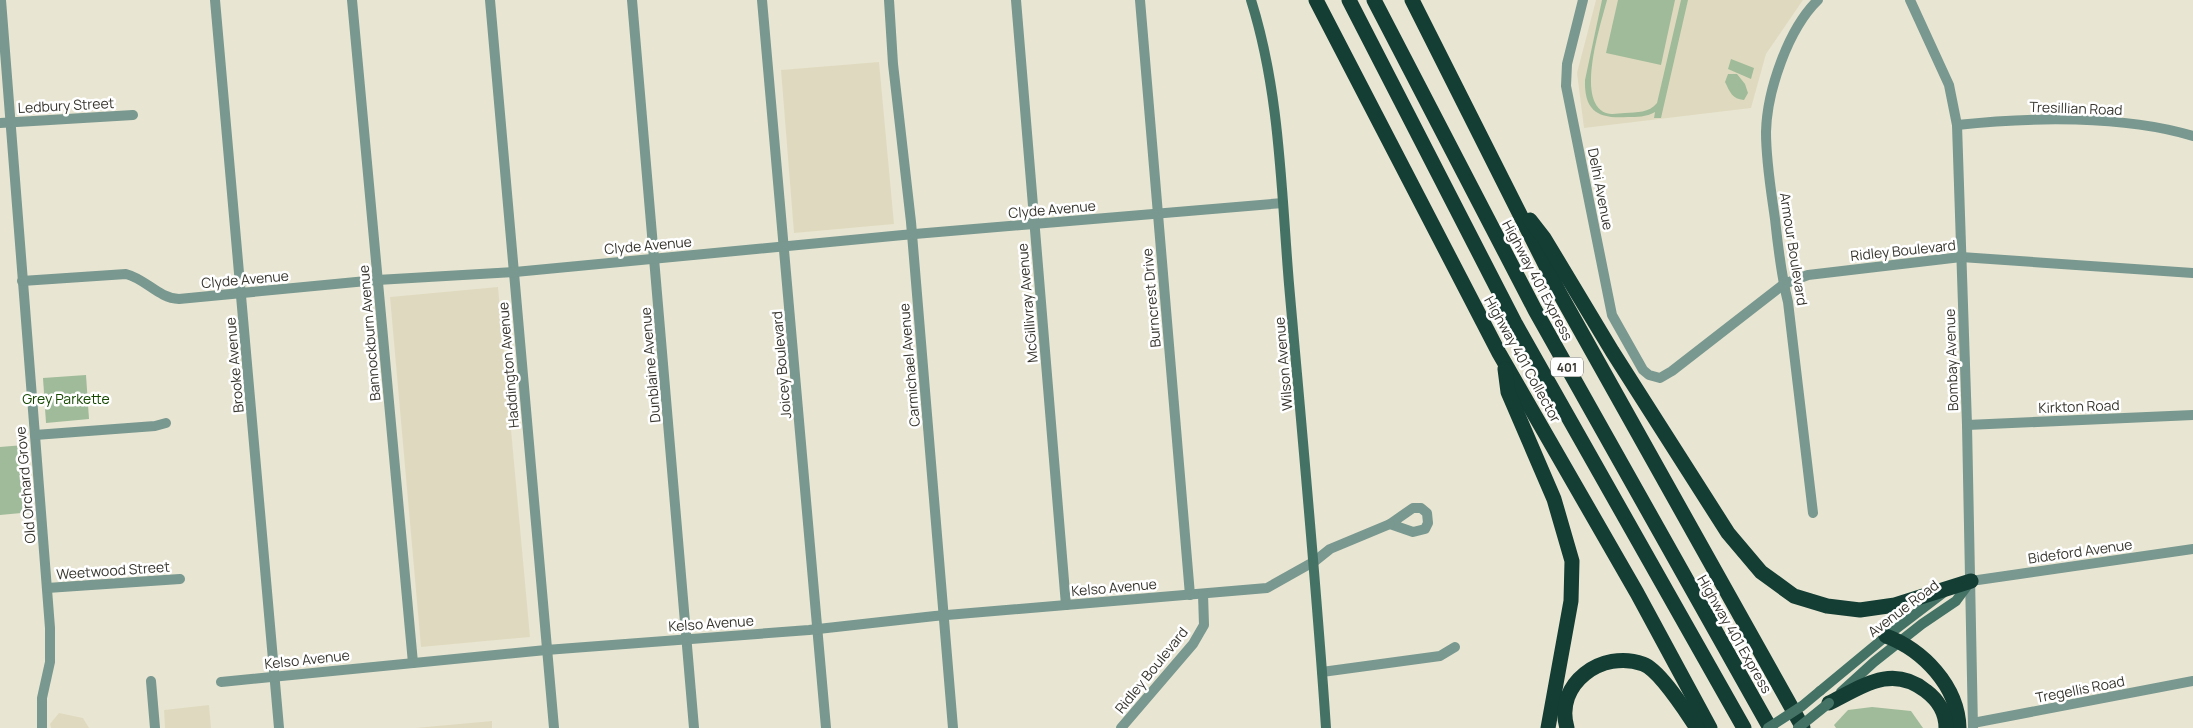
<svg xmlns="http://www.w3.org/2000/svg" width="2193" height="728" font-family="Manrope,sans-serif">
	<style>
		.built { fill: #dfdabf }
		.green { fill: #a0bb99 }
		.lines { fill: none; stroke-linecap: round; stroke-linejoin: round }
		.street { stroke: #79988f; stroke-width: 10 }
		.secondary { stroke: #447366; stroke-width: 10 }
		.highway { stroke: #143d33; stroke-width: 15 }
		.secondary-bridge { stroke: #447366; stroke-width: 10 }
		.labels { text-anchor: middle; dominant-baseline: central; stroke-width: 5; stroke-linejoin: round; paint-order: stroke }
		.shield { fill: #fff; stroke: #73726d; stroke-width: 1 }
		.shield-label { font-size: 12px; font-weight: bold; fill: #37352e }
		.street-label { font-size: 14px; fill: #37352e; stroke: #fff }
		.park-label { font-size: 14px; fill: #154900; stroke: #fff }
	</style>
	<rect width="100%" height="100%" fill="#e8e5d2"/>
	<g class="built">
		<path d="M1596 0H1803L1766 54 1751 108 1584 128 1577 73Z"/>
		<path d="M879 62 894 224 794 233 781 70Z"/>
		<path d="M498 287 530 637 421 647 390 297Z"/>
		<path d="M209 705 211 728H165L164 710Z"/>
		<path d="M59 713 83 718 89 728H51L50 724Z"/>
		<path d="M492 721V728H415Z"/>
	</g>
	<g class="green">
		<path d="M1602 0H1607C1601 24 1575 101 1606 113 1612 115 1619 113 1625 113 1637 112 1649 113 1657 103L1681 0H1688L1661 118H1654L1655 112C1646 117 1637 117 1628 117 1599 119 1584 112 1585 80Z"/>
		<path d="M1618 0H1675L1661 65 1606 53Z"/>
		<path d="M1731 59 1754 68 1751 79 1728 69Z"/>
		<path d="M1728 74H1737L1745 84 1748 93 1744 100C1732 99 1730 92 1725 82Z"/>
		<path d="M86 375 89 419 46 423 43 378Z"/>
		<path d="M24 445 32 512 0 515V447Z"/>
		<path d="M1872 707 1911 711 1923 728H1836L1834 725 1848 710Z"/>
	</g>
	<g class="lines">
		<g class="street">
			<path d="M1 0 50 628V662L42 698V728"/>
			<path d="M215 0 279 728"/>
			<path d="M352 0 413 663"/>
			<path d="M490 0 554 728"/>
			<path d="M632 0 694 728"/>
			<path d="M762 0 826 728"/>
			<path d="M889 0 893 64 911 222 953 728"/>
			<path d="M1016 0 1066 605"/>
			<path d="M1140 0 1190 595"/>
			<path d="M1583 0 1567 64 1566 86 1612 315 1643 370 1649 375 1660 378 1672 371 1784 284 1808 275 1961 257 2193 273"/>
			<path d="M1910 0 1949 85 1957 125 1967 425 1973 728"/>
			<path d="M0 123 133 115"/>
			<path d="M1957 125C2030 117 2123 115 2193 136"/>
			<path d="M22 281 126 274C146 279 158 298 179 299L377 280 515 272 903 235 1283 203"/>
			<path d="M1967 425 2193 415"/>
			<path d="M35 435 155 426 166 423"/>
			<path d="M1413 508H1421L1427 513 1428 523 1425 529 1413 532 1390 524Z"/>
			<path d="M1813 513 1788 302C1781 275 1778 247 1775 219 1771 190 1766 162 1766 132 1767 91 1788 29 1818 0"/>
			<path d="M1971 581 2193 549"/>
			<path d="M47 588 180 579"/>
			<path d="M1322 672 1440 656 1455 647"/>
			<path d="M151 681 155 728"/>
			<path d="M221 682 546 650 809 630 935 616 1267 588 1315 561 1330 549 1390 524"/>
			<path d="M1973 723 2193 681"/>
			<path d="M1121 728 1193 644 1204 625 1203 594"/>
		</g>
		<g class="secondary">
			<path d="M1251 0C1280 92 1281 188 1289 284 1302 432 1316 580 1326 728"/>
			<path d="M1820 691 1884 638 1943 593"/>
			<path d="M1841 692 1874 662 1922 624 1956 601 1970 582"/>
		</g>
		<g class="highway">
			<path d="M1316 0 1499 353 1637 593 1710 728"/>
			<path d="M1349 0 1515 323 1744 728"/>
			<path d="M1374 0 1535 310 1770 728"/>
			<path d="M1412 0 1560 294 1803 728"/>
			<path d="M1530 220 1544 238 1612 351 1728 533 1761 572 1794 596 1827 606 1860 610 1895 605 1971 581"/>
			<path d="M1505 369 1508 392 1554 499 1572 561 1571 601 1548 728"/>
			<path d="M1886 636C1923 650 1958 686 1959 728"/>
			<path d="M1829 703C1863 686 1892 664 1926 691 1938 700 1946 713 1946 728"/>
			<path d="M1567 728C1554 684 1602 649 1643 664 1660 670 1686 712 1697 728"/>
		</g>
		<g class="secondary-bridge">
			<path d="M1768 728 1802 706 1820 691"/>
			<path d="M1798 728 1829 703"/>
		</g>
	</g>
	<g class="labels">
		<rect class="shield" x="1551" y="357.5" width="32" height="19" rx="4"/>
		<g class="shield-label">
			<text x="1567" y="367">401</text>
		</g>
		<g class="street-label">
			<text transform="translate(66 105) rotate(-3)">Ledbury Street</text>
			<text transform="translate(2076 108) rotate(2)">Tresillian Road</text>
			<text transform="translate(1601 189) rotate(79)">Delhi Avenue</text>
			<text transform="translate(1052 209) rotate(-5)">Clyde Avenue</text>
			<text transform="translate(648 245) rotate(-5)">Clyde Avenue</text>
			<text transform="translate(1794 249) rotate(81)">Armour Boulevard</text>
			<text transform="translate(1903 250) rotate(-6)">Ridley Boulevard</text>
			<text transform="translate(245 279) rotate(-5)">Clyde Avenue</text>
			<text transform="translate(1538 280) rotate(62)">Highway 401 Express</text>
			<text transform="translate(1151 298) rotate(-95)">Burncrest Drive</text>
			<text transform="translate(1027 303) rotate(-95)">McGillivray Avenue</text>
			<text transform="translate(369 333) rotate(-95)">Bannockburn Avenue</text>
			<text transform="translate(1523 359) rotate(61)">Highway 401 Collector</text>
			<text transform="translate(1951 360) rotate(-92)">Bombay Avenue</text>
			<text transform="translate(1283 364) rotate(-95)">Wilson Avenue</text>
			<text transform="translate(234 365) rotate(-95)">Brooke Avenue</text>
			<text transform="translate(508 365) rotate(-95)">Haddington Avenue</text>
			<text transform="translate(650 365) rotate(-95)">Dunblaine Avenue</text>
			<text transform="translate(781 365) rotate(-95)">Joicey Boulevard</text>
			<text transform="translate(909 365) rotate(-95)">Carmichael Avenue</text>
			<text transform="translate(2079 406) rotate(-2)">Kirkton Road</text>
			<text transform="translate(25 485) rotate(-95)">Old Orchard Grove</text>
			<text transform="translate(2080 551) rotate(-8)">Bideford Avenue</text>
			<text transform="translate(113 570) rotate(-4)">Weetwood Street</text>
			<text transform="translate(1114 587) rotate(-5)">Kelso Avenue</text>
			<text transform="translate(1903 608) rotate(-37)">Avenue Road</text>
			<text transform="translate(711 623) rotate(-4)">Kelso Avenue</text>
			<text transform="translate(1735 634) rotate(60)">Highway 401 Express</text>
			<text transform="translate(307 659) rotate(-6)">Kelso Avenue</text>
			<text transform="translate(1151 670) rotate(-51)">Ridley Boulevard</text>
			<text transform="translate(2080 689) rotate(-11)">Tregellis Road</text>
		</g>
		<g class="park-label">
			<text x="66" y="398">Grey Parkette</text>
		</g>
	</g>
</svg>
